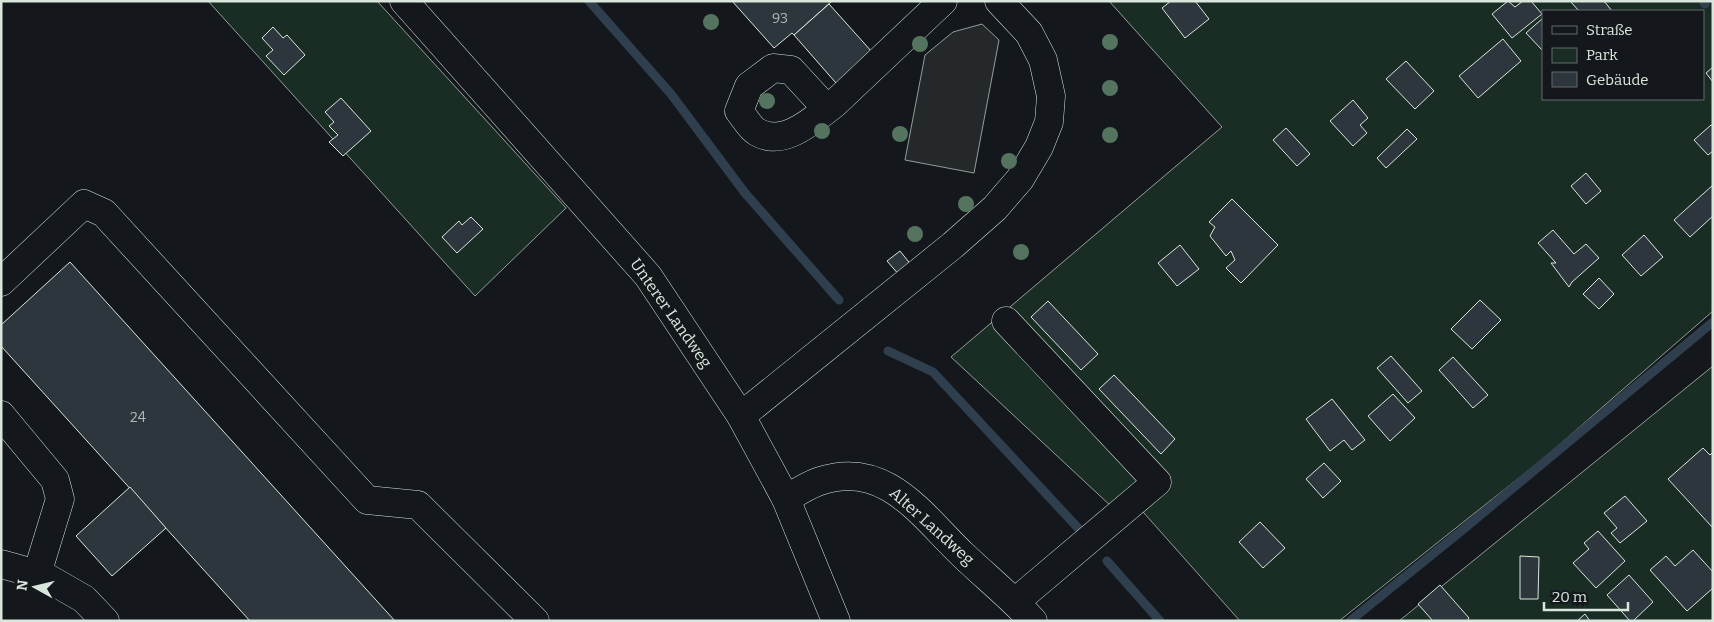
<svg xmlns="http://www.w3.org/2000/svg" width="1714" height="622" font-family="Bitter,serif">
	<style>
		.green { fill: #1a2d24; stroke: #939e99; fill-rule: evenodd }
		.parking { fill: #24282b; stroke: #939e99 }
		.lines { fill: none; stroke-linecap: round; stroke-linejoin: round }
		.stream { stroke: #2f3f4d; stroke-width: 9 }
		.building { fill: #2c363c; stroke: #d8e6dc }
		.minor-casing { stroke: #d8e6dc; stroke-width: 29 }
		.major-casing { stroke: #d8e6dc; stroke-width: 29 }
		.minor { stroke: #14181c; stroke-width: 28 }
		.major { stroke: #14181c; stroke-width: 28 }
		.tree { fill: #55745f }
		.labels { text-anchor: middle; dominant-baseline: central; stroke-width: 4; stroke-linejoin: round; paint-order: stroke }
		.number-label { font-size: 14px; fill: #adbab4 }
		.street-label { font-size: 16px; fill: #d8e6dc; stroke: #14181c }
	</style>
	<rect width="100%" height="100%" fill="#14181c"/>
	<g class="green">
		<path d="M208 1H377L566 208 475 296Z"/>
		<path d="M1109 1H1713V311L1544 458 1339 621H1240L1128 495 1113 508 951 357 1222 127ZM1543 11H1703V99H1543Z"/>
		<path d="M1713 366V621H1399Z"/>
	</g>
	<path class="parking" d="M982 24 999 40 974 173 905 160 925 55 953 32Z"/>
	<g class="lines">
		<g class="stream">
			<path d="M589 1 671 94 745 193 839 300"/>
			<path d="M1703 1 1705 4"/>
			<path d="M888 351 933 372 1078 528"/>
			<path d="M1107 561 1160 621"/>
			<path d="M1350 621 1460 532 1713 322"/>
		</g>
	</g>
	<g class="building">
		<path d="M732 1H832L794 35 792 33 774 48Z"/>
		<path d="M1171 1H1195L1209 19 1185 38 1162 8Z"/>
		<path d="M1508 1 1515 7 1523 1H1531L1542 14 1512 38 1492 14Z"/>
		<path d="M1570 1H1604L1612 11H1579Z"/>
		<path d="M829 4 872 52 836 83 794 35Z"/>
		<path d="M1543 18V51L1526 33Z"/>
		<path d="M273 27 283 38 287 35 305 55 284 75 266 56 273 50 262 38Z"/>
		<path d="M1503 39 1521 61 1478 98 1459 76Z"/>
		<path d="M1406 61 1434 91 1415 109 1386 79Z"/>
		<path d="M1713 67V82L1706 73Z"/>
		<path d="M341 98 371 131 343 156 329 142 338 135 329 126 334 122 325 112Z"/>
		<path d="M1353 100 1368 118 1360 125 1367 133 1353 146 1330 121Z"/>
		<path d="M1711 125 1713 126V151L1708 155 1694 140Z"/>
		<path d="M1286 128 1310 154 1297 166 1273 140Z"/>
		<path d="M1407 129 1417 139 1386 168 1377 158Z"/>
		<path d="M1586 173 1601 191 1586 204 1571 186Z"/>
		<path d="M1713 185V216L1690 237 1674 220Z"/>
		<path d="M1232 199 1278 245 1241 283 1226 268 1235 260 1231 251 1226 256 1210 236 1215 227 1209 222Z"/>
		<path d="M471 217 483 229 457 253 442 237 459 221 462 225Z"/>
		<path d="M1553 230 1574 254 1586 244 1599 258 1572 282 1569 287 1551 263H1556L1538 243Z"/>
		<path d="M1644 235 1663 257 1641 276 1622 255Z"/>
		<path d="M1180 245 1199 269 1177 286 1158 263Z"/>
		<path d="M900 251 912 266 900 276 887 261Z"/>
		<path d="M70 262 395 621H250L1 346V325Z"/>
		<path d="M1599 278 1614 294 1599 309 1583 294Z"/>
		<path d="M1480 300 1501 320 1472 349 1451 329Z"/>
		<path d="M1048 301 1098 354 1081 370 1031 317Z"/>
		<path d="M1391 356 1422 391 1408 403 1377 368Z"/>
		<path d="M1453 357 1488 395 1473 408 1439 370Z"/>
		<path d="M1114 375 1175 439 1161 454 1099 389Z"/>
		<path d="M1393 394 1415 418 1390 441 1368 416Z"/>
		<path d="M1332 399 1365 440 1352 450 1344 440 1330 451 1306 419Z"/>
		<path d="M1703 448 1710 455 1713 452V528L1668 479Z"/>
		<path d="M1324 463 1341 481 1323 498 1306 479Z"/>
		<path d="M130 487 166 528 112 576 76 536Z"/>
		<path d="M1625 496 1647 521 1620 543 1611 533 1617 528 1604 513Z"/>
		<path d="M1260 522 1285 548 1263 568 1239 542Z"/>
		<path d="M1598 531 1625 561 1596 588 1573 563 1589 549 1584 543Z"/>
		<path d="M1693 550 1713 572V588L1687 611 1650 570 1666 556 1675 566Z"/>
		<path d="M1520 556 1539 557 1538 599H1520Z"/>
		<path d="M1629 575 1653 602 1633 621H1630L1607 595Z"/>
		<path d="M1440 585 1469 618 1467 621H1433L1418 604Z"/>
		<path d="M1585 614 1590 621H1577Z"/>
	</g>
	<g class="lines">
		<defs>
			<g id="minor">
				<path d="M827 109 791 70 773 68 749 86 739 111C744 117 750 128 757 132 784 148 814 119 834 104L943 1"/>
				<path d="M1 282 84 204 104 213 367 500 418 505 535 621"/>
				<path d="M1006 321 1157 482 1015 602"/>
				<path d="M1 415 55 480 60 499 37 574"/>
				<path d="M741 416 953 245 995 208 1020 179 1039 147 1049 122 1051 96 1043 60 1029 33 999 1"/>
				<path d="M786 499C797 492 808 485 820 481 886 459 922 516 963 555 986 577 1011 597 1033 621"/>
				<path d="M1 564 44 576 84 599 105 621"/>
			</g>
			<path id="major" d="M404 1 648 276 741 416 786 499 836 621"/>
		</defs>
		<use href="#minor" class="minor-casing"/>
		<use href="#major" class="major-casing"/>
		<use href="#minor" class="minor"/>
		<use href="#major" class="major"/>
	</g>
	<g class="tree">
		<circle cx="711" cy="22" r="8"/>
		<circle cx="1110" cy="42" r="8"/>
		<circle cx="920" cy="44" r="8"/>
		<circle cx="1110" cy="88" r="8"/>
		<circle cx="767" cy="101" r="8"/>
		<circle cx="822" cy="131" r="8"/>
		<circle cx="900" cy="134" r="8"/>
		<circle cx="1110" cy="135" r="8"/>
		<circle cx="1009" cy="161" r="8"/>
		<circle cx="966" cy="204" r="8"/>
		<circle cx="915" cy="234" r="8"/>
		<circle cx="1021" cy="252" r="8"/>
	</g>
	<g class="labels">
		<g class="number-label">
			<text x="780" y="18">93</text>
			<text x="138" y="417">24</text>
		</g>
		<g class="street-label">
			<text transform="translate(671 313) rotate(55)">Unterer Landweg</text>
			<text transform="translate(932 526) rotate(42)">Alter Landweg</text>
		</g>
	</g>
	<rect width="1714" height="622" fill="none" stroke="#d8e6dc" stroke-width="5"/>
	<rect x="1542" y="10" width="162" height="90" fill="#14181c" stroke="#626a69"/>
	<rect x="1552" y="26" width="25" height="8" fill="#14181c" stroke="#626a69"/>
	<text x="1586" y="35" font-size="15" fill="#d8e6dc">Straße</text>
	<rect x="1552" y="48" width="25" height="15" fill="#1a2d24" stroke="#626a69"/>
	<text x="1586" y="60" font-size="15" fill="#d8e6dc">Park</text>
	<rect x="1552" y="72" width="25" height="15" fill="#2c363c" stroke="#626a69"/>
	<text x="1586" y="85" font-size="15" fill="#d8e6dc">Gebäude</text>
	<g transform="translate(35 587) rotate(278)" stroke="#14181c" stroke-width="4" paint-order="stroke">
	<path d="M0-4L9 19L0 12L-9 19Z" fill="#d8e6dc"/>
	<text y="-8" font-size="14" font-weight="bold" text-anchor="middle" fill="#d8e6dc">N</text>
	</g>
	<path d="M1544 602v8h84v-8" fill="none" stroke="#d8e6dc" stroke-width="2.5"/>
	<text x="1552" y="602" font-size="15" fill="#d8e6dc" stroke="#14181c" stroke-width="4" paint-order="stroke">20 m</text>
</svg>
